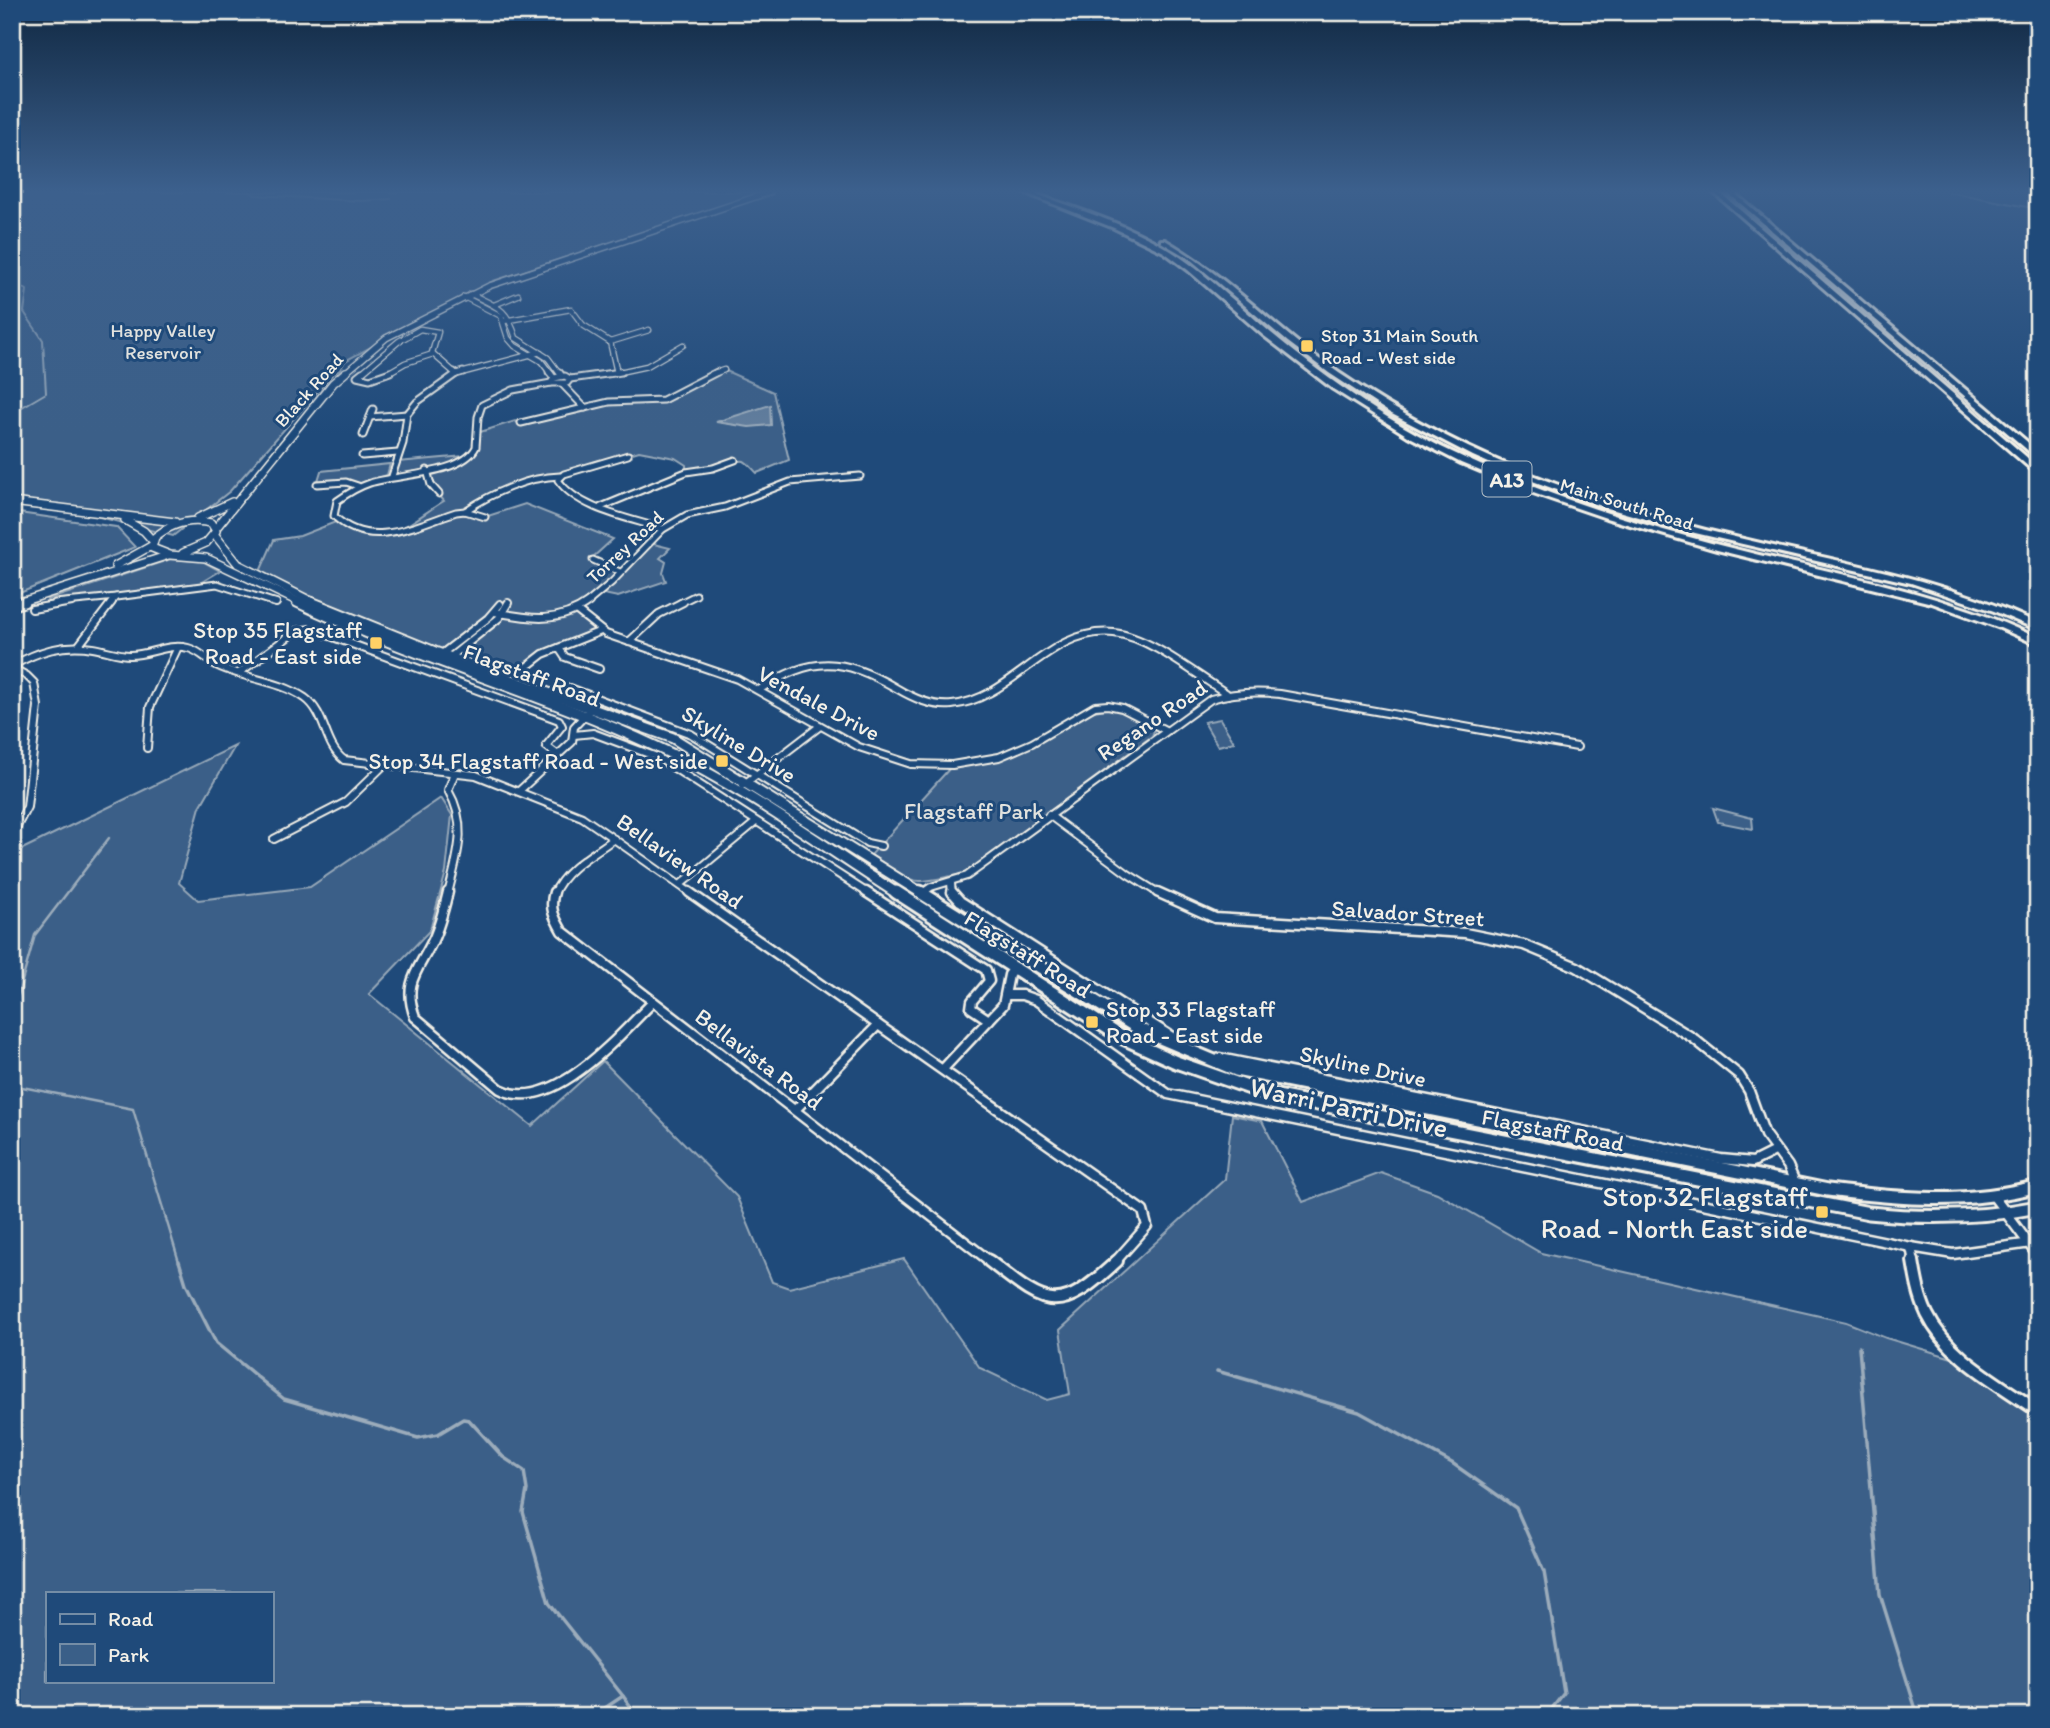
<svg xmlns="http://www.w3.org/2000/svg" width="2050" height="1728" font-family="Itim,sans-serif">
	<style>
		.green { fill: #3a5f88; stroke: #97a8b8; stroke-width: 2; fill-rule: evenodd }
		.water { fill: #627e9d; stroke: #9cacbb; stroke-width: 2 }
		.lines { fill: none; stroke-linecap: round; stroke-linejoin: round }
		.stream-far2 { stroke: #9cacbb; stroke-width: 2 }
		.stream-far1 { stroke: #9cacbb; stroke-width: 2.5 }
		.stream { stroke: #9cacbb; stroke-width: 3.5 }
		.street-far4-casing { stroke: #f4f1e8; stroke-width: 7 }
		.street-far3-casing { stroke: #f4f1e8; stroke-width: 9 }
		.street-far2-casing { stroke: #f4f1e8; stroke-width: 10 }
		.street-far1-casing { stroke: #f4f1e8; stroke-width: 13 }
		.street-casing { stroke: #f4f1e8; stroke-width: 16 }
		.secondary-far3-casing { stroke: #f4f1e8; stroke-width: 8 }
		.secondary-far2-casing { stroke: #f4f1e8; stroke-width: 10 }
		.secondary-far1-casing { stroke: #f4f1e8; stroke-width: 13 }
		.secondary-casing { stroke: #f4f1e8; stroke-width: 17 }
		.highway-casing { stroke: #f4f1e8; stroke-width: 6 }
		.street-far4 { stroke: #1f4a7a; stroke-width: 4.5 }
		.street-far3 { stroke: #1f4a7a; stroke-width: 5 }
		.street-far2 { stroke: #1f4a7a; stroke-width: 6 }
		.street-far1 { stroke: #1f4a7a; stroke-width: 8 }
		.street { stroke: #1f4a7a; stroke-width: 10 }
		.secondary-far3 { stroke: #1f4a7a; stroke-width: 5 }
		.secondary-far2 { stroke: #1f4a7a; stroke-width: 7 }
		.secondary-far1 { stroke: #1f4a7a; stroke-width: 9 }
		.secondary { stroke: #1f4a7a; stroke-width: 11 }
		.highway { fill: #1f4a7a; fill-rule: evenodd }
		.poi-dot { fill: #ffd166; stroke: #1f4a7a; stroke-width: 2.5 }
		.labels { text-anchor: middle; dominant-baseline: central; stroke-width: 6; stroke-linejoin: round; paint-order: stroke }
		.far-park-label { font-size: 19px; fill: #e1e2de; stroke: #1f4a7a }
		.far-poi-label { font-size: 19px; fill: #f4f1e8; stroke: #1f4a7a; text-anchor: start }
		.far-street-label { font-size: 19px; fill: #f4f1e8; stroke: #1f4a7a }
		.shield { fill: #1f4a7a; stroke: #b4bfc7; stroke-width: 2 }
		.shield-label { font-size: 21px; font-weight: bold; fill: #f4f1e8 }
		.poi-label { font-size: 23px; fill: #f4f1e8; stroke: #1f4a7a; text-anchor: end }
		.street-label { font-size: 23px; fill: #f4f1e8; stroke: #1f4a7a }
		.park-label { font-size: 23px; fill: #e1e2de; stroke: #1f4a7a }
		.near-street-label { font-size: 28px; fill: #f4f1e8; stroke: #1f4a7a }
		.near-poi-label { font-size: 28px; fill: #f4f1e8; stroke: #1f4a7a; text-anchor: end }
	</style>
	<rect width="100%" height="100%" fill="#1f4a7a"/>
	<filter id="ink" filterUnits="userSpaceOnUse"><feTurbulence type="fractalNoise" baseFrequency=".0143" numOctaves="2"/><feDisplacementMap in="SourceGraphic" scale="14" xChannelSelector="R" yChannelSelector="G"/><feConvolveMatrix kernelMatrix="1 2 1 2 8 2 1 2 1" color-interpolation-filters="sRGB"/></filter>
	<g filter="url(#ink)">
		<g class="green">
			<path d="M12 192H764L493 281 345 361 340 370 333 374 230 491 173 536 49 504 12 502Z"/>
			<path d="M724 370 773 392 789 460 757 473C753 469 748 463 744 461 739 459 695 470 686 472V465L675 458 639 451 564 474 545 476 475 503 466 511 485 517 525 504 613 539 591 559 620 572 650 543 670 548 660 558 666 562 663 573 666 581 618 597 599 593 577 611 601 631 543 654 509 679 258 576 274 540 300 536 338 521C350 526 363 534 375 536 395 539 426 511 444 501L431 485 427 470 397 475 395 470 398 462 465 456 474 451 477 433 515 421 518 423 609 402 663 400Z"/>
			<path d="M390 464 387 475 356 485 353 482 317 484 321 471Z"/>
			<path d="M12 512 116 527 135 547 12 596Z"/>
			<path d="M171 559 202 561 220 571 195 586 49 603 47 600Z"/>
			<path d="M1110 708C1124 710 1147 719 1154 731L1152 736 964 874C953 875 928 882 920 881 904 881 884 863 871 855L950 768 990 762 1014 755 1037 744 1084 713Z"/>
			<path d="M1220 719 1234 742 1218 746 1204 722Z"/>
			<path d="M235 746 200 807 179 883 198 900 310 887 441 798 452 815 446 872 430 930 369 994 532 1126 603 1061 737 1197 772 1282 789 1288 904 1259 980 1368 1047 1400 1070 1394 1060 1330 1225 1179 1232 1115 1262 1121 1303 1202 1381 1173 1437 1193 1541 1253 1846 1322 1886 1338 1952 1358 2038 1412V1716H12V854ZM47 1593H271V1681H47Z"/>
			<path d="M1713 808 1752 818 1753 829 1718 822Z"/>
		</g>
		<path class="water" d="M770 405 771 425 749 427 716 422Z"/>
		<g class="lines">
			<g class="stream-far2">
				<path d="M250 192 255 195 361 201 391 199"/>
				<path d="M1949 192 2038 209"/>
				<path d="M12 281 27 290 24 312 43 340 46 393 12 413"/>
			</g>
			<g class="stream-far1">
				<path d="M12 1017 35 935 109 838"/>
				<path d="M12 1085 133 1109 179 1262"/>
			</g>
			<g class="stream">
				<path d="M179 1261 186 1284 216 1343 284 1399 418 1438 438 1434 463 1419 469 1420 503 1457 524 1471 527 1490 523 1512 549 1603 623 1696"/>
				<path d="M1859 1347 1880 1594 1918 1716"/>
				<path d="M1217 1371 1359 1412 1452 1463 1516 1508 1544 1572 1564 1693 1546 1716"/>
				<path d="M593 1716 623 1696 638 1716"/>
			</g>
			<defs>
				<g id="street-far4">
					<path d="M471 294C498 307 507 308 516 338L548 358 560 374"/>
					<path d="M464 297 501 316 508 338 515 346 541 361 551 374"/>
					<path d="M494 305 518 295"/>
					<path d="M504 321 571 309 583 325 610 342 617 373"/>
					<path d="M610 342 649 330"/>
					<path d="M360 374 399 341 420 329 438 332 432 353 456 374"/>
					<path d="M386 374 405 363 433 354"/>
					<path d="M457 374 540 352"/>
					<path d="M610 374 647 366 683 345"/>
					<path d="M712 374 724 370"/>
				</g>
				<g id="street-far3">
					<path d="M362 372 357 376 370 379 390 372"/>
					<path d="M454 372 456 374"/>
					<path d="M549 372 554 378"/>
					<path d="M559 372 562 376"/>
					<path d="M565 376 570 379 567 383H551L554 378Z"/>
					<path d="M570 379 621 372"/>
					<path d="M563 385 585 408"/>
					<path d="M370 417 407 414"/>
					<path d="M521 423 609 402 663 400 717 372"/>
					<path d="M363 435 373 409"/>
					<path d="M628 455 564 474 558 480C579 510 630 518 663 529"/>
					<path d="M362 456 398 453"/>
					<path d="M427 470 431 485 439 494"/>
					<path d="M392 476 403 443 407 414 417 402 456 374 463 372"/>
					<path d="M317 484 346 482 358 486"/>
					<path d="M601 507 686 472 713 468 735 460"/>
					<path d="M465 511C492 493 527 477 560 476"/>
					<path d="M485 517 465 511 456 512C416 525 370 551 334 516L337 501C348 493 358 487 370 483 398 474 462 475 476 447L478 417 482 405 513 390 551 383"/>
					<path d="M593 560 620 572"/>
					<path d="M55 603 116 597"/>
					<path d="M111 603 116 597 217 584 276 603"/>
					<path d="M587 603 612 582 663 529 687 515 725 507 790 482 860 476"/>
					<path d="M680 603 696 595"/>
				</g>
				<g id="street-far2">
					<path d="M272 602 276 603"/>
					<path d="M32 609 72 602"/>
					<path d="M577 611 606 634 737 679 859 747 911 764 952 765 999 757 1032 743 1095 706 1108 705 1122 708 1165 730"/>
					<path d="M495 612C530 619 559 624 589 602"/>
					<path d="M629 642 659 614 683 602"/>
					<path d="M79 645 112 602"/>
					<path d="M559 648 565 657 599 669"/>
					<path d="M439 656 488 618 500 604"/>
					<path d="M448 659 499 618 508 603"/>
					<path d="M12 666C38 651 63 643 93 648 106 650 118 655 130 655 150 655 168 643 188 648 201 651 208 662 220 667 247 679 280 681 305 698 327 714 323 744 344 760L476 775 582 817 614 839"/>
					<path d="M12 668 27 676 34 683 38 706 27 807 12 836"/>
					<path d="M525 668 543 654 601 631"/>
					<path d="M239 673 296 631 311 629 559 720 562 726 546 746 558 755"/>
					<path d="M570 688 691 734 867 843 881 846"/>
					<path d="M759 690C812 655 842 657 896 688 913 698 932 707 952 705 1013 699 1049 626 1114 633 1150 637 1195 674 1226 693"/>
					<path d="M574 735 593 733 657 757 869 894"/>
					<path d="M147 748 150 707 178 647"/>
					<path d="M743 785 820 726"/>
					<path d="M519 791 572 742 574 727 588 712"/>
					<path d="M1049 815 1128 874 1160 894"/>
					<path d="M274 839 346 802 384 765"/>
					<path d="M614 839 692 894"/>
					<path d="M951 883 952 894"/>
					<path d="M680 885 756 822"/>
					<path d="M448 894C457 856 469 826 448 790L455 773"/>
					<path d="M554 894C564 869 593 854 614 839"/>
					<path d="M921 894 931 887 967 876 1211 699C1235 692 1255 691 1280 694L1577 747"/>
				</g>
				<g id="street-far1">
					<path d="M448 892C444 908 440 925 433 940 419 970 402 982 415 1017L500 1089C552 1116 620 1034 653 1002"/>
					<path d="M554 892C549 908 554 917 562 931L991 1262"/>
					<path d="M689 892 1143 1211 1147 1226 1115 1262"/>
					<path d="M866 892 986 970 989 981 972 1001 971 1008 989 1020"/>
					<path d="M952 892 960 901 1177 1040"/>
					<path d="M1157 892 1215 918 1465 933 1524 945 1577 967 1693 1038 1739 1075 1749 1091 1765 1135 1788 1166 1803 1201"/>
					<path d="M921 894 923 892"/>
					<path d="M1007 995H1022L1036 1000 1168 1094 1911 1247 1953 1254 2038 1242"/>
					<path d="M1220 1058 1721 1159 1753 1162 1775 1151"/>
					<path d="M943 1069 1003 1005 1009 975 1015 967"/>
					<path d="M795 1110 878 1025"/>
					<path d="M1994 1197 2038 1256"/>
					<path d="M1911 1247 1914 1262"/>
				</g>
				<g id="street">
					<path d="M989 1261C1048 1307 1057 1317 1117 1261"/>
					<path d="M1913 1261C1916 1279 1919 1297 1927 1314 1948 1358 2000 1384 2038 1411"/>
				</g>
				<path id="secondary-far3" d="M344 374 386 338 489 286 770 192"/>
				<g id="secondary-far2">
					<path d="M12 502 175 522"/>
					<path d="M198 518 232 502"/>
					<path d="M125 520 144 531 152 540"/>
					<path d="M216 528 333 383 346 372"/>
					<path d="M215 535 238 564 315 603"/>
					<path d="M183 553 206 543 216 531 211 523C190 518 172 523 155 537L152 548 170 555 206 558 301 603"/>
					<path d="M115 566 151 546"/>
					<path d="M18 603 166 556"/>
				</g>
				<g id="secondary-far1">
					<path d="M297 602C414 658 540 692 657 747 742 786 820 844 898 894"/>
					<path d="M311 602 435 652 673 738 923 894"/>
					<path d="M16 604 24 602"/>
				</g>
				<g id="secondary">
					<path d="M896 892 1123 1038 1176 1062 1267 1094 1869 1213C1926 1219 1981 1218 2038 1207"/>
					<path d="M920 892 1141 1030 1236 1070 1828 1190C1900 1199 1967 1205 2038 1186"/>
				</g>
				<g id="highway">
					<path d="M1023 192H1031C1081 211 1135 226 1180 257 1212 279 1240 307 1270 332 1330 382 1395 427 1467 459 1561 502 1660 531 1759 555 1854 577 1949 596 2038 638V645L2000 628 1932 603 1717 550 1606 518 1533 493 1461 463 1408 436 1333 389 1263 335 1188 270 1164 252 1114 228Z"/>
					<path d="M1713 192H1719L2038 467V475Z"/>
					<path d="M1727 192H1733L2038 451V459Z"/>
					<path d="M1161 240H1165C1220 272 1265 318 1315 356 1379 403 1449 441 1522 471 1592 499 1665 521 1739 538 1843 563 1939 578 2038 623V630L1994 611 1911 583 1695 533 1604 507 1516 475 1473 456 1390 413 1329 373 1288 342 1190 259 1161 242Z"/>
				</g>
			</defs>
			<use href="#street-far4" class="street-far4-casing"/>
			<use href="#street-far3" class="street-far3-casing"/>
			<use href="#street-far2" class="street-far2-casing"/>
			<use href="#street-far1" class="street-far1-casing"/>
			<use href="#street" class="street-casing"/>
			<use href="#secondary-far3" class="secondary-far3-casing"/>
			<use href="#secondary-far2" class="secondary-far2-casing"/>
			<use href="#secondary-far1" class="secondary-far1-casing"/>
			<use href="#secondary" class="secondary-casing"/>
			<use href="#highway" class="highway-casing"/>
			<use href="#street-far4" class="street-far4"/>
			<use href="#street-far3" class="street-far3"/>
			<use href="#street-far2" class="street-far2"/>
			<use href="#street-far1" class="street-far1"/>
			<use href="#street" class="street"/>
			<use href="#secondary-far3" class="secondary-far3"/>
			<use href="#secondary-far2" class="secondary-far2"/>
			<use href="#secondary-far1" class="secondary-far1"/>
			<use href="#secondary" class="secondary"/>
			<use href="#highway" class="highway"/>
		</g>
	</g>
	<linearGradient id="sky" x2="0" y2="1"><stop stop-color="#112943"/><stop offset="0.44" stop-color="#3c608d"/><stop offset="1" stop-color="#3c608d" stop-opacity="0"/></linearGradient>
	<rect width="2050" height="434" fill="url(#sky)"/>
	<g class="poi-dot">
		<rect x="1300" y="339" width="14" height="14" rx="3.5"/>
		<rect x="369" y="636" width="14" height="14" rx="3.5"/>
		<rect x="715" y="754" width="14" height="14" rx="3.5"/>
		<rect x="1085" y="1015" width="14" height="14" rx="3.5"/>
		<rect x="1815" y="1205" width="14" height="14" rx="3.5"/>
	</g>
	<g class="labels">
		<g class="far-park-label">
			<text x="163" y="330">Happy Valley<tspan x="163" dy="22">Reservoir</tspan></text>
		</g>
		<g class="far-poi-label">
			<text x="1321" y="335">Stop 31 Main South<tspan x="1321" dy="22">Road - West side</tspan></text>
		</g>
		<g class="far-street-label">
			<text transform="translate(309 390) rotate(-48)">Black Road</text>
			<text transform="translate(1627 504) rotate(17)">Main South Road</text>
			<text transform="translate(625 547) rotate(-43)">Torrey Road</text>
		</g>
		<rect class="shield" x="1482.5" y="461.5" width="49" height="35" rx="5"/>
		<g class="shield-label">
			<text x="1507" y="479">A13</text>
		</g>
		<g class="poi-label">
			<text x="362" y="630">Stop 35 Flagstaff<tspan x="362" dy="26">Road - East side</tspan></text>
			<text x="708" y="761">Stop 34 Flagstaff Road - West side</text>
			<text x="1106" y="1009" text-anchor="start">Stop 33 Flagstaff<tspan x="1106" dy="26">Road - East side</tspan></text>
		</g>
		<g class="street-label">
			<text transform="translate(532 675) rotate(20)">Flagstaff Road</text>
			<text transform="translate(819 703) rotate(28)">Vendale Drive</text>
			<text transform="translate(1152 720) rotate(-34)">Regano Road</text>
			<text transform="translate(739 744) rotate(31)">Skyline Drive</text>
			<text transform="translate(680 861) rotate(35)">Bellaview Road</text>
			<text transform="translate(1408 913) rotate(4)">Salvador Street</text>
			<text transform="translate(1028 954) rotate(32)">Flagstaff Road</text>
			<text transform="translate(759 1059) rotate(37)">Bellavista Road</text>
			<text transform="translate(1363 1066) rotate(12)">Skyline Drive</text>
			<text transform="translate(1553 1130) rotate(11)">Flagstaff Road</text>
		</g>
		<g class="park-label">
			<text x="974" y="811">Flagstaff Park</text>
		</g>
		<g class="near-street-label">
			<text transform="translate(1349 1107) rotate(12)">Warri Parri Drive</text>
		</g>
		<g class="near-poi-label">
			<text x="1808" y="1196">Stop 32 Flagstaff<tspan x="1808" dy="32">Road - North East side</tspan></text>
		</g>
	</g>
	<rect width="2050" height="1728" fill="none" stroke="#1f4a7a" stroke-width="42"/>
	<rect x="21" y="21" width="2008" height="1686" fill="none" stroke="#f4f1e8" stroke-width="2.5" filter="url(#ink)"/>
	<rect x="46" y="1592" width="228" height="91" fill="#1f4a7a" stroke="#748da6" stroke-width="2"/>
	<rect x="60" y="1614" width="35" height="10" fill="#1f4a7a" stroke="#748da6" stroke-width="2"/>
	<text x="108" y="1626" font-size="21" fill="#f4f1e8">Road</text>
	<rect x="60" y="1644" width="35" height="21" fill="#3a5f88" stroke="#748da6" stroke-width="2"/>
	<text x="108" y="1662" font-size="21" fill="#f4f1e8">Park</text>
</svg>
